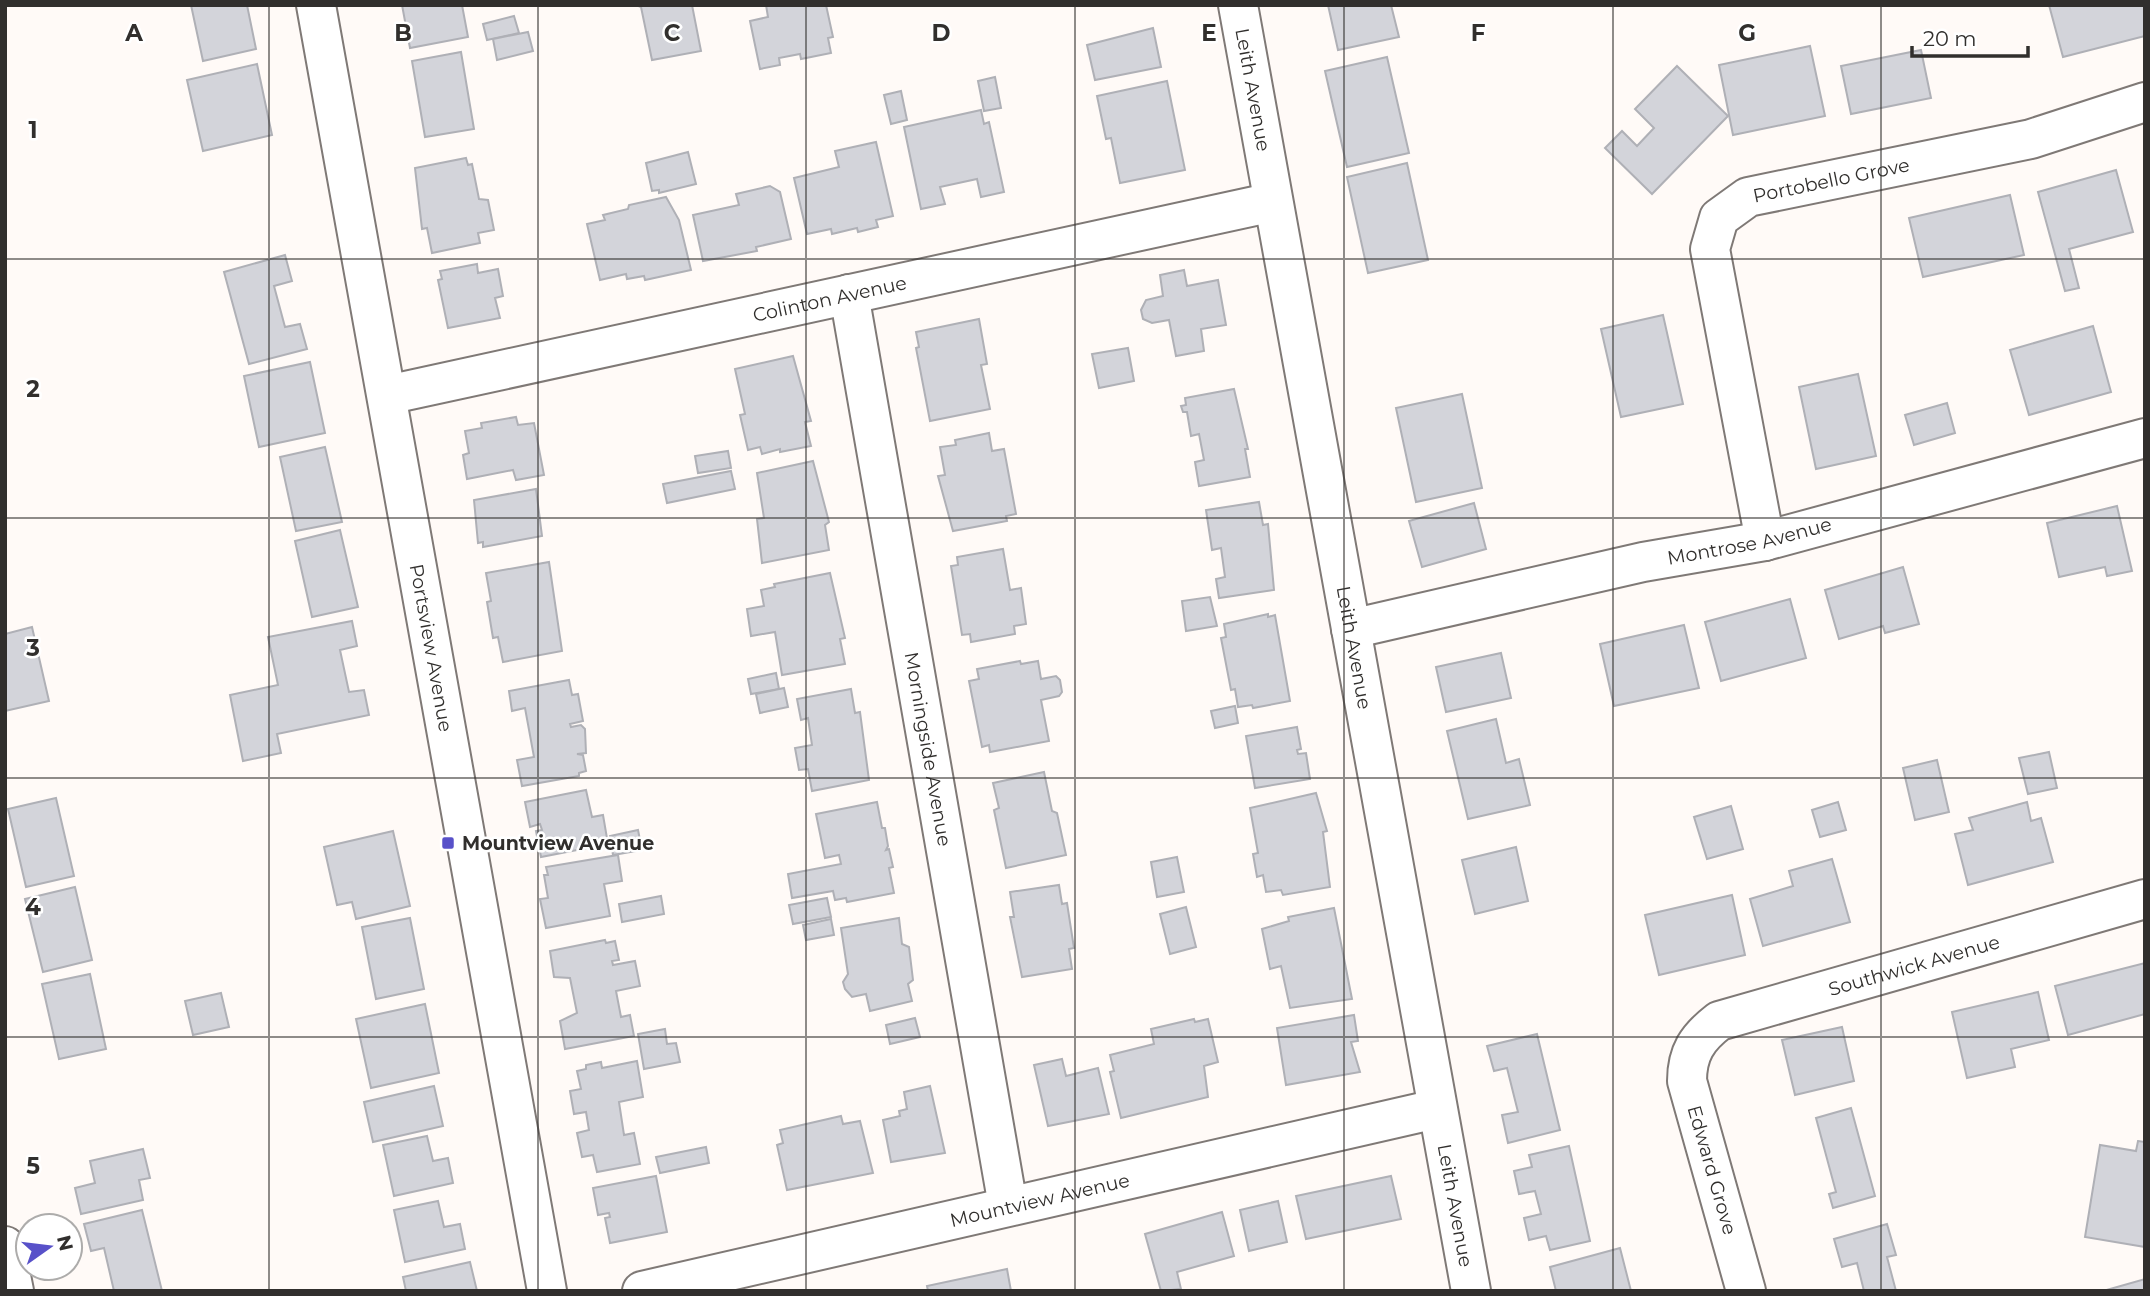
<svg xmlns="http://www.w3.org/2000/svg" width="2150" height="1296" font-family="Montserrat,sans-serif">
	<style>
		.building { fill: #d3d4da; stroke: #afb0b6; stroke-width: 2 }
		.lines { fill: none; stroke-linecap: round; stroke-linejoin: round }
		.minor-casing { stroke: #7f7976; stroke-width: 42 }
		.minor { stroke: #fff; stroke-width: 38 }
		.grid { fill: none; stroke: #312f2d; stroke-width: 2; stroke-opacity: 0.55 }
		.poi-dot { fill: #5851c9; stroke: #fff; stroke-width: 2.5 }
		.labels { text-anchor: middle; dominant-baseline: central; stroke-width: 5; stroke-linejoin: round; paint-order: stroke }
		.street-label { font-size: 19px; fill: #312f2d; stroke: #fff }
		.poi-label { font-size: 19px; font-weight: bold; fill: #312f2d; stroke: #fff; text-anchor: start }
		.grid-label { font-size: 23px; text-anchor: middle; font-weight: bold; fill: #312f2d; stroke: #fff; stroke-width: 5; stroke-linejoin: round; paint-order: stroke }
	</style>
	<rect width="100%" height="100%" fill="#fffaf7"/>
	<g class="building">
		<path d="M191 5H247L256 49 203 61Z"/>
		<path d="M402 5H462L468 37 410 48Z"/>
		<path d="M636 5H692L701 51 652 60 641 7Z"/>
		<path d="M766 5H826L833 37 828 38 831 53 801 59 800 54 779 58 780 65 760 69 750 21 768 17Z"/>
		<path d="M1328 5H1391L1399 37 1338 50Z"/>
		<path d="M2049 5H2145V36L2063 57Z"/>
		<path d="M514 16 519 33 487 40 483 24Z"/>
		<path d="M1153 28 1161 67 1095 80 1087 45Z"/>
		<path d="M528 32 533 51 497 60 493 39Z"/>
		<path d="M1810 46 1825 116 1733 135 1719 65Z"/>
		<path d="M1921 50 1931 98 1851 114 1841 66Z"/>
		<path d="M461 52 474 129 425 137 412 61Z"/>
		<path d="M1387 57 1409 153 1347 167 1325 71Z"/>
		<path d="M257 64 272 135 203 151 187 80Z"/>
		<path d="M1677 66 1728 116 1652 194 1605 148 1622 131 1637 146 1654 128 1635 109Z"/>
		<path d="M995 77 1001 108 984 111 978 81Z"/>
		<path d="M1167 81 1185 170 1120 183 1111 138 1106 139 1097 96Z"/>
		<path d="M901 91 907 120 891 124 884 95Z"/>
		<path d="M981 110 984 124 989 122 1004 192 981 197 977 179 940 187 945 204 921 209 904 127Z"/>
		<path d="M876 142 893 216 876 220 878 227 858 232 857 228 832 234 831 229 807 234 794 178 839 167 835 151Z"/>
		<path d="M688 152 696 184 659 193V190L652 191 646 163Z"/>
		<path d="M466 158 468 165 472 164 479 199 488 200 494 230 478 233 480 243 432 253 427 228 422 229 415 168Z"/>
		<path d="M1407 163 1428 260 1368 273 1347 177Z"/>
		<path d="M2116 170 2133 232 2069 249 2079 288 2065 291 2038 192Z"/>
		<path d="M770 186 780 192 791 239 756 247 757 251 703 261 693 215 739 205 736 194Z"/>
		<path d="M2010 195 2024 255 1923 277 1909 218Z"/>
		<path d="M666 197 679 220 691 270 645 280 644 276 627 279 626 274 600 280 587 224 605 220 603 215 628 209 629 205Z"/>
		<path d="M285 255 292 281 274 286 285 327 300 324 307 349 249 364 224 272Z"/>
		<path d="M477 264 478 273 498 269 503 296 495 298 500 318 448 328 438 280 442 279 440 271Z"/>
		<path d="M1184 270 1187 286 1218 280 1226 325 1201 329 1204 351 1176 356 1169 320 1152 323 1143 319 1141 310 1146 300 1163 296 1160 275Z"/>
		<path d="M1663 315 1683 404 1621 417 1601 329Z"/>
		<path d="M979 319 987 364 981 365 990 409 930 421 916 348 919 347 916 332Z"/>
		<path d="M2093 326 2111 392 2029 415 2010 350Z"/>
		<path d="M1128 348 1134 381 1099 388 1092 354Z"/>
		<path d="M793 356 811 421 805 422 811 446 780 452V449L762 454 760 447 748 450 740 415 745 414 735 369Z"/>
		<path d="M310 362 325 433 259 447 244 376Z"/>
		<path d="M1858 374 1876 456 1816 469 1799 387Z"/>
		<path d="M1234 389 1248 449H1245L1250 477 1199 486 1195 462 1204 460 1199 434 1191 436 1187 412H1183L1181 406 1186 405 1185 398Z"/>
		<path d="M1462 394 1482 488 1416 502 1396 408Z"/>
		<path d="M1947 403 1955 433 1914 445 1905 415Z"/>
		<path d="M516 417 518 425 534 423 544 475 516 480 513 470 467 479 463 455 469 453 465 431 482 428 481 423Z"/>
		<path d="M989 433 992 451 1004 449 1016 514 1006 516 1007 521 953 531 938 476 945 475 940 447 956 445 955 440Z"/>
		<path d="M325 447 342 522 296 531 280 457Z"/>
		<path d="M728 451 731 468 698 473 695 456Z"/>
		<path d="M813 461 829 522 825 525 829 550 762 563 757 519 764 518 757 473Z"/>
		<path d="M731 471 735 489 667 503 663 484Z"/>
		<path d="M536 489 542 536 483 547V542L478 543 474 500Z"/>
		<path d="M1259 502 1263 525 1268 524 1274 590 1219 598 1216 579 1225 577 1221 548 1212 550 1206 510Z"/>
		<path d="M1474 503 1486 549 1422 567 1409 521Z"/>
		<path d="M2117 506 2132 571 2107 576 2105 567 2059 577 2047 523Z"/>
		<path d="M340 530 358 607 312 617 295 541Z"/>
		<path d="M1003 549 1010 590 1021 588 1026 624 1014 626 1015 634 971 642 970 634 962 635 951 566 958 565 957 557Z"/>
		<path d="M549 562 562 651 503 662 498 637 493 638 487 602 491 601 486 573Z"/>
		<path d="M1903 567 1919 624 1885 633 1883 626 1839 639 1825 590Z"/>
		<path d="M830 573 845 638 840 639 845 664 782 675 775 632 751 636 747 609 764 606 761 590 775 587 774 584Z"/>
		<path d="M1210 597 1217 626 1186 631 1182 601Z"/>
		<path d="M1790 599 1806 658 1721 681 1705 622Z"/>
		<path d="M1268 614V617L1275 615 1290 701 1253 708 1252 705 1238 707 1235 689 1231 690 1221 638 1226 637 1224 624Z"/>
		<path d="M352 621 357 646 340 650 349 692 364 690 369 715 277 734 281 753 243 761 230 695 278 685 268 637Z"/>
		<path d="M1684 625 1699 688 1614 706 1600 644Z"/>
		<path d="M32 627 49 701 5 711V634Z"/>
		<path d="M1501 653 1511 698 1446 712 1436 667Z"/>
		<path d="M1020 661 1021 664 1038 661 1041 679 1056 676 1060 680 1062 692 1059 696 1041 700 1049 741 990 752 989 745 982 747 969 681 979 679 977 669Z"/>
		<path d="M776 673 779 689 751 694 748 679Z"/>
		<path d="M569 680 572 695 578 694 583 721 570 724 571 727 581 725 585 729 586 753 577 754 583 755 586 771 579 773V776L522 786 517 760 534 757 525 708 512 711 509 691Z"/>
		<path d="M784 688 788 707 760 713 756 694Z"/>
		<path d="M851 689 855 713 860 712 869 780 812 791 808 769 799 770 795 748 812 745 808 718 801 720 797 699Z"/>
		<path d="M1235 706 1238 723 1215 728 1211 711Z"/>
		<path d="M1496 719 1506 763 1519 759 1530 805 1468 819 1447 731Z"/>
		<path d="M1297 727 1301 749 1297 750 1298 754 1306 753 1310 779 1255 788 1246 736Z"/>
		<path d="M2049 752 2057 788 2028 794 2019 758Z"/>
		<path d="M1937 760 1949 812 1915 820 1903 768Z"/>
		<path d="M1044 772 1052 811 1057 813 1066 855 1006 868 994 810 999 808 993 783Z"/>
		<path d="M586 790 592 817 603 815 608 844 541 857 536 831 542 830 540 824 530 827 525 802Z"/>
		<path d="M1316 793 1327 831 1323 832 1330 887 1283 895 1281 890 1266 892 1263 875 1257 877 1253 854 1258 853 1250 808Z"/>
		<path d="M56 798 74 876 26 887 8 809Z"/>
		<path d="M877 802 882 828H885L888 846 886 850 889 849 893 867 889 868 894 893 847 902 846 898 835 900 833 891 792 898 788 874 841 864 839 855 825 858 816 814Z"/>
		<path d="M1838 802 1846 830 1820 837 1812 810Z"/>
		<path d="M2027 802 2031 821 2041 818 2053 862 1968 885 1955 834 1973 830 1969 818Z"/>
		<path d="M1731 806 1743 849 1707 859 1694 817Z"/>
		<path d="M638 830 642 850 613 855 610 836Z"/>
		<path d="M393 831 410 906 356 919 352 902 337 905 324 847Z"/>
		<path d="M1516 847 1528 901 1475 914 1462 860Z"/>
		<path d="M618 855 622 881 604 884 610 916 546 928 540 899 548 898 544 875H548L546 867Z"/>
		<path d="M1177 857 1184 892 1157 897 1151 862Z"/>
		<path d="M1832 859 1850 922 1763 946 1750 899 1793 886 1789 871Z"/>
		<path d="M1059 885 1062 904 1067 903 1074 948 1069 949 1072 969 1022 977 1010 917H1014L1010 892Z"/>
		<path d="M75 887 92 960 43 972 25 899Z"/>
		<path d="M1732 895 1745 955 1659 975 1645 915Z"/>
		<path d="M661 896 664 914 622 922 619 904Z"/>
		<path d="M827 898 831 917 793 924 789 905Z"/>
		<path d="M1186 907 1196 947 1170 954 1160 914Z"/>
		<path d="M1334 908 1352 999 1290 1008 1281 966 1270 969 1262 929 1289 921 1288 917Z"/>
		<path d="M410 918 424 989 376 999 362 927Z"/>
		<path d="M899 918 902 944 909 947 913 980 908 984 912 1001 870 1011 866 994 852 997 845 989 843 982 848 974 841 928Z"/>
		<path d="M831 919 834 935 806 940 803 925Z"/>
		<path d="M605 940 606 943 615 941 619 960 612 961 613 965 635 961 640 986 616 991 621 1017 630 1015 634 1036 565 1049 560 1021 577 1013 570 978 554 977 550 951Z"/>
		<path d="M2145 963V1014L2068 1035 2055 986Z"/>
		<path d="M90 974 106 1049 59 1059 42 984Z"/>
		<path d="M2038 992 2049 1040 2011 1049 2015 1067 1967 1078 1952 1012Z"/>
		<path d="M221 993 229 1027 193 1035 185 1001Z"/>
		<path d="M425 1004 439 1073 371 1088 356 1019Z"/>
		<path d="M1354 1015 1358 1041 1351 1042 1360 1072 1286 1085 1277 1028Z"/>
		<path d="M915 1018 920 1037 890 1044 886 1025Z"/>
		<path d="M1194 1019 1195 1022 1208 1019 1218 1062 1204 1066 1208 1097 1121 1118 1110 1072 1114 1071 1110 1055 1154 1044 1151 1029Z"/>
		<path d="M1842 1027 1854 1081 1795 1095 1782 1040Z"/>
		<path d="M665 1029 667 1044 676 1043 680 1062 644 1069 638 1034Z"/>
		<path d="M1537 1034 1560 1130 1508 1143 1502 1115 1518 1112 1507 1068 1494 1071 1487 1046Z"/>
		<path d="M1062 1059 1066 1076 1098 1068 1109 1114 1048 1126 1034 1065Z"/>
		<path d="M637 1061 643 1097 619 1102 624 1135 634 1133 640 1164 597 1172 593 1155 582 1157 577 1133 589 1130 586 1112 574 1114 570 1091 581 1089 577 1071 586 1069V1065L601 1062 602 1068Z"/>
		<path d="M434 1086 443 1126 373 1142 364 1102Z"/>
		<path d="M930 1086 945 1153 891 1162 883 1120 900 1116 899 1111 907 1109 904 1092Z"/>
		<path d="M1851 1108 1875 1196 1833 1208 1829 1194 1836 1192 1816 1118Z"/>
		<path d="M841 1116 843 1124 860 1121 873 1173 787 1190 777 1145 783 1143 780 1130Z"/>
		<path d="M427 1136 433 1161 448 1158 453 1183 394 1196 383 1145Z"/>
		<path d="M2138 1141 2145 1142V1247L2085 1237 2100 1145 2136 1151Z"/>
		<path d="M1569 1146 1590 1241 1550 1250 1546 1236 1529 1240 1524 1218 1541 1214 1535 1191 1519 1194 1514 1171 1532 1167 1529 1155Z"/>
		<path d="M706 1147 709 1163 660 1173 656 1157Z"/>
		<path d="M143 1149 150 1178 139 1180 143 1200 81 1214 75 1188 95 1183 90 1161Z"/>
		<path d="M656 1176 667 1232 610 1243 605 1218 610 1217 609 1213 598 1215 593 1188Z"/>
		<path d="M1391 1176 1401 1219 1306 1239 1296 1196Z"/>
		<path d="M438 1201 444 1227 460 1224 465 1249 405 1262 394 1210Z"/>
		<path d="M1278 1201 1287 1242 1249 1251 1240 1210Z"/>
		<path d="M142 1210 162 1291H114L104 1248 91 1251 84 1224Z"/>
		<path d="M1222 1212 1234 1256 1177 1272 1181 1289 1161 1291 1145 1234Z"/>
		<path d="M1887 1224 1896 1255 1887 1257 1896 1291H1864L1857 1263 1842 1267 1834 1239Z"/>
		<path d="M1620 1248 1631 1291H1556L1550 1267Z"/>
		<path d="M470 1262 477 1291H406L403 1277Z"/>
		<path d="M1007 1269 1011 1291H928L927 1286Z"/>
		<path d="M2145 1279V1291H2103Z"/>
	</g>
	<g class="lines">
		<defs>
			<g id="minor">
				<path id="s1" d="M316 5 547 1291"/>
				<path id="s2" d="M1238 5 1471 1291"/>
				<path id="s3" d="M849 294 1008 1206"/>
				<path id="s4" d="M387 395 1273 202"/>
				<path id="s5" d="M1765 541 1710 249 1719 218 1748 197 2031 139 2145 102"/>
				<path id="s6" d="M1351 629 1643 562 1765 541 2145 438"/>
				<path d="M5 1246 14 1291"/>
				<path id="s7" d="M642 1291 1436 1109"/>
				<path id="s8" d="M1746 1291 1687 1081C1687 1053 1697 1038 1719 1021L2145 899"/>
			</g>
		</defs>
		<use href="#minor" class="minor-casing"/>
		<use href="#minor" class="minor"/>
	</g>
	<path class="grid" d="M269 5V1291M538 5V1291M806 5V1291M1075 5V1291M1344 5V1291M1613 5V1291M1881 5V1291M5 259H2145M5 518H2145M5 778H2145M5 1037H2145"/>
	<rect class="poi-dot" x="441" y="836" width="14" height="14" rx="3.5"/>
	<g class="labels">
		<g class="street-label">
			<text stroke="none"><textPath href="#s2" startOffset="86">Leith Avenue</textPath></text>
			<text stroke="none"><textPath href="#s5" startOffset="450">Portobello Grove</textPath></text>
			<text stroke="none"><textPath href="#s4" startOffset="453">Colinton Avenue</textPath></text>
			<text stroke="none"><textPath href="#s6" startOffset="408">Montrose Avenue</textPath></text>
			<text stroke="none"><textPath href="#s1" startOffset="653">Portsview Avenue</textPath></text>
			<text stroke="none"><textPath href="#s2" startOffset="653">Leith Avenue</textPath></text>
			<text stroke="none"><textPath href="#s3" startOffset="462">Morningside Avenue</textPath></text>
			<text stroke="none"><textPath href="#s8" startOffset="492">Southwick Avenue</textPath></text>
			<text transform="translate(1712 1170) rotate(74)">Edward Grove</text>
			<text stroke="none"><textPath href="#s7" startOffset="408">Mountview Avenue</textPath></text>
			<text stroke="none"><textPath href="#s2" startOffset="1220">Leith Avenue</textPath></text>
		</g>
		<g class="poi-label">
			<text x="462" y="843">Mountview Avenue</text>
		</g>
	</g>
	<g class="grid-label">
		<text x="134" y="41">A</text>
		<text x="403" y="41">B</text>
		<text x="672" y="41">C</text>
		<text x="941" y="41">D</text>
		<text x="1209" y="41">E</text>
		<text x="1478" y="41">F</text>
		<text x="1747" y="41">G</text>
		<text x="33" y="138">1</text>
		<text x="33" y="397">2</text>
		<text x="33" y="656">3</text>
		<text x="33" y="915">4</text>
		<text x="33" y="1174">5</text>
	</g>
	<rect width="2150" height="1296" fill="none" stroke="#312f2d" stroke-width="14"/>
	<g transform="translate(49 1247) rotate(76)"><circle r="33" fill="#ffffff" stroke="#adacab" stroke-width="2"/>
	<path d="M0-5L12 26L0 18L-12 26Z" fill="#5851c9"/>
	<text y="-10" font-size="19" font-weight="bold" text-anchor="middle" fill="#312f2d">N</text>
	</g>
	<path d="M1912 46v10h116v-10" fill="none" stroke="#312f2d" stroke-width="3.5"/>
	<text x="1923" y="46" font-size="21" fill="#312f2d" stroke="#ffffff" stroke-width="5" paint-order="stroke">20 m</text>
</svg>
